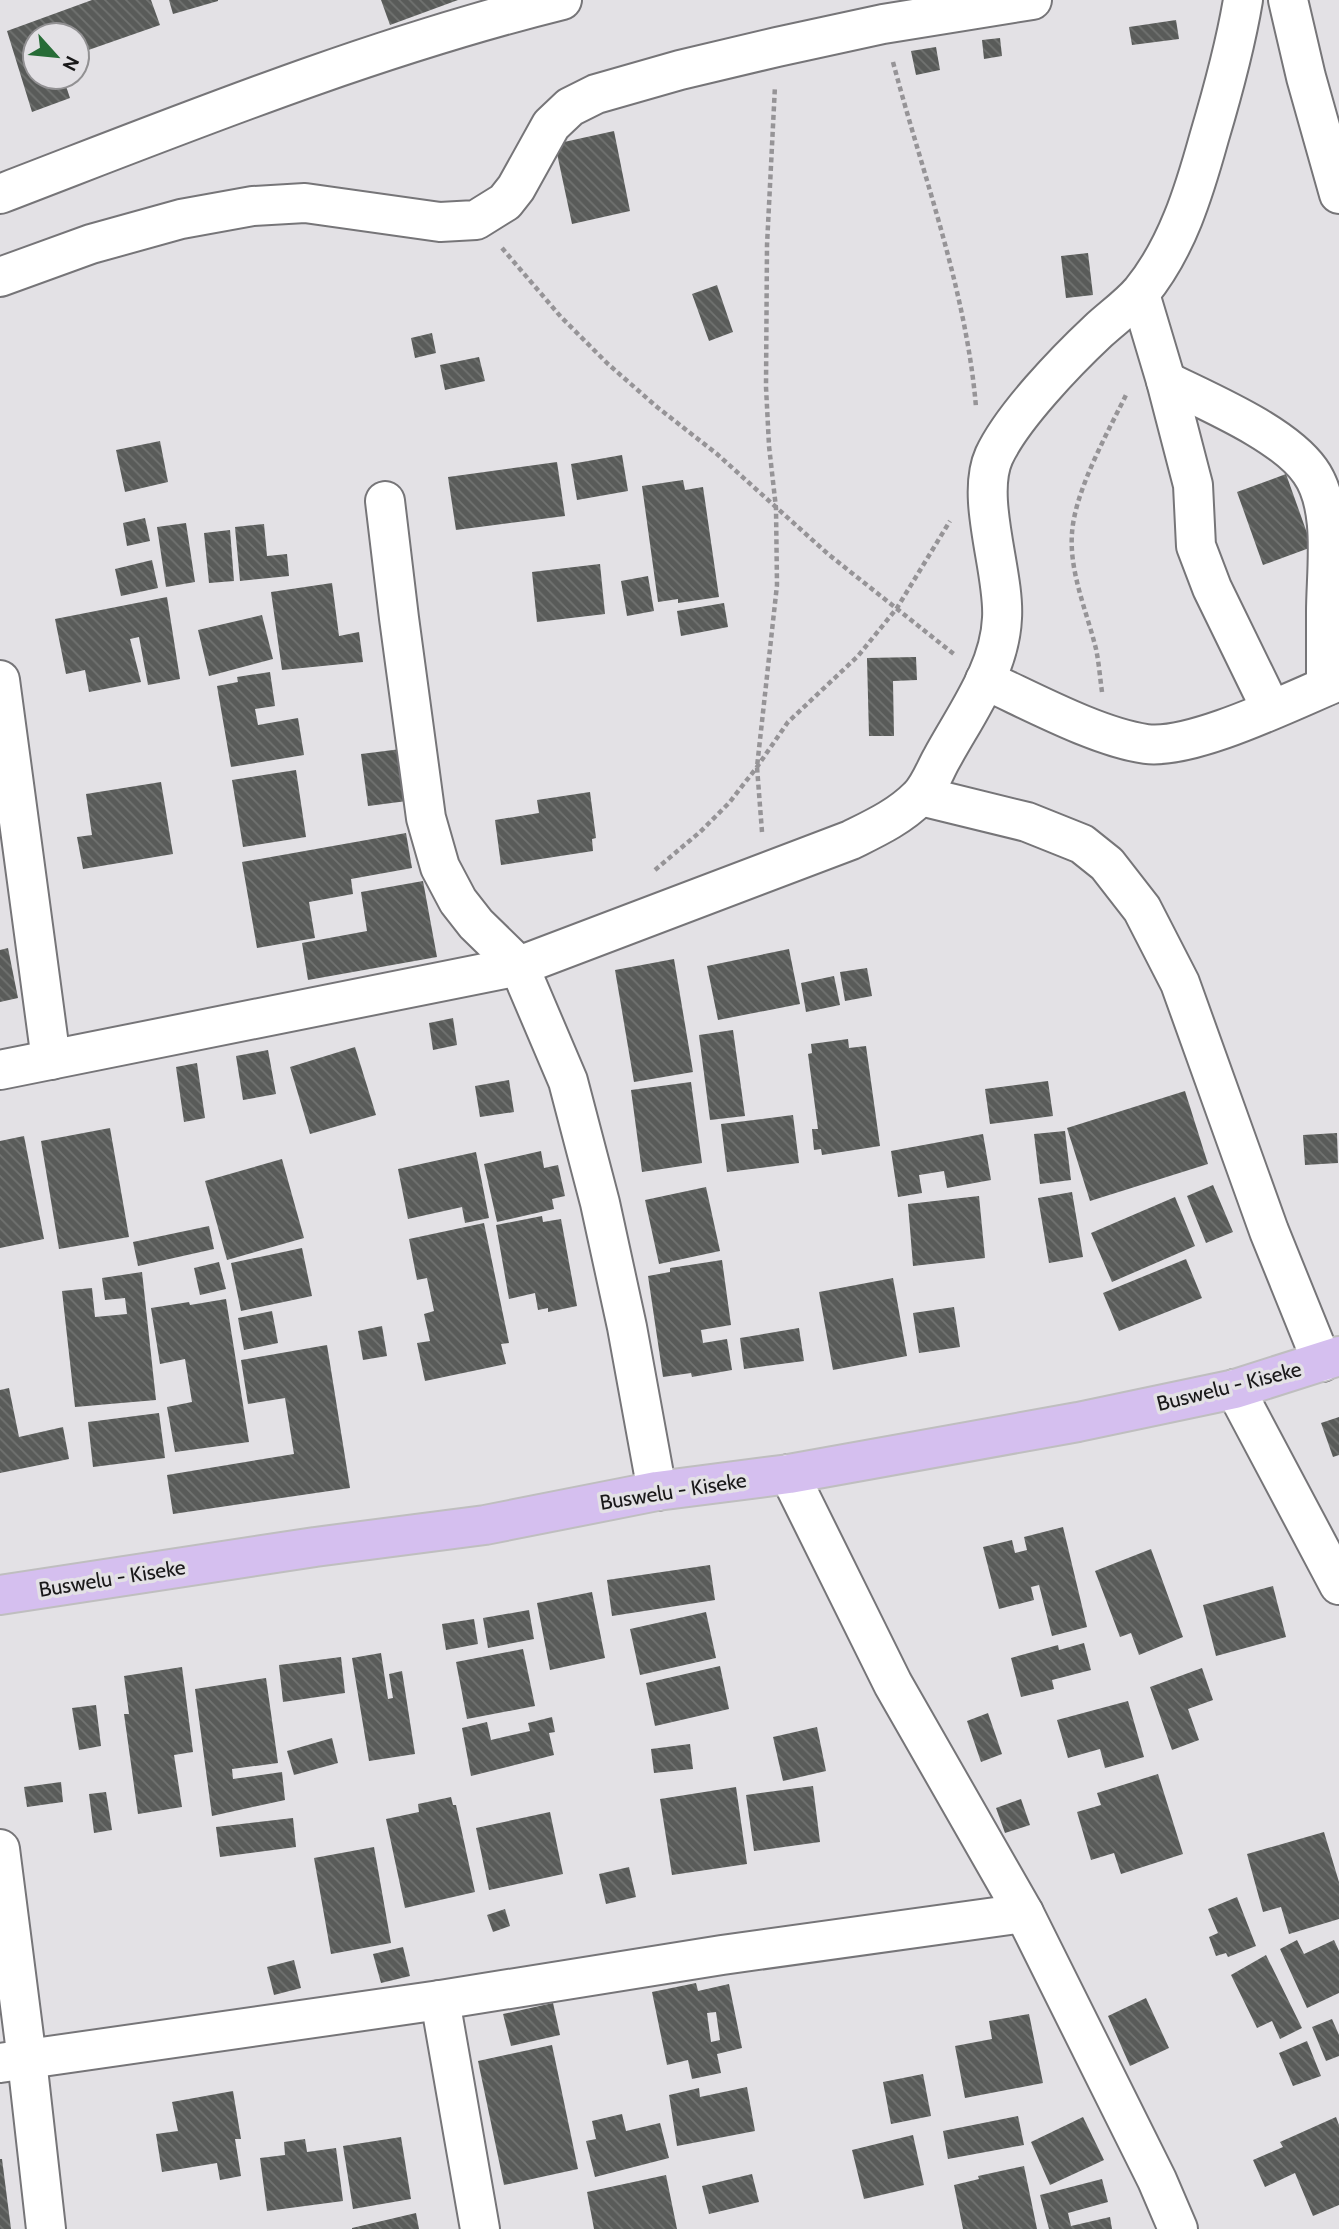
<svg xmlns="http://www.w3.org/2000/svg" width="1339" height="2229" font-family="Cabin,sans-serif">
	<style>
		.building { fill: url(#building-back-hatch); fill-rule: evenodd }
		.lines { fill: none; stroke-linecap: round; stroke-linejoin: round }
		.minor-casing { stroke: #767578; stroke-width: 42 }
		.major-casing { stroke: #bfbebf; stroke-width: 42 }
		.path { stroke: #969497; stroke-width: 4.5; stroke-dasharray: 5 3.5; stroke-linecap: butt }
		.minor { stroke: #fff; stroke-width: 38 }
		.major { stroke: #d5bfef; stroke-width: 38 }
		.labels { text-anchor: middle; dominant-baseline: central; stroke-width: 7; stroke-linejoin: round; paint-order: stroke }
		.street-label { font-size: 21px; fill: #191819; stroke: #e3e1e5 }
	</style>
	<defs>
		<pattern id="building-back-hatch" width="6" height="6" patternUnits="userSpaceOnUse" patternTransform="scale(1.75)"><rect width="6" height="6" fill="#595b59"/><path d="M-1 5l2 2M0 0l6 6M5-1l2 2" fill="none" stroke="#717371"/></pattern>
	</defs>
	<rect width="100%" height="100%" fill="#e3e1e5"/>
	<g class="building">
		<path d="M92 0H151L160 25 77 54V35H35V77H63L70 98 32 112 7 31Z"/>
		<path d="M169 0H218V1L173 14Z"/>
		<path d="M381 0H458L390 25Z"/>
		<path d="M1176 20 1179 39 1132 45 1129 27Z"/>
		<path d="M1000 38 1002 56 984 59 982 40Z"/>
		<path d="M936 47 940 70 916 75 911 51Z"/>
		<path d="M614 131 630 211 572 224 555 144Z"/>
		<path d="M1088 253 1093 295 1066 298 1061 256Z"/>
		<path d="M717 285 733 332 709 341 692 294Z"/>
		<path d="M432 333 436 353 415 358 411 338Z"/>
		<path d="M479 357 485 381 445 390 440 365Z"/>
		<path d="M160 441 168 482 125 492 116 450Z"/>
		<path d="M622 455 628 491 577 500 571 464Z"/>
		<path d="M557 462 565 516 456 530 448 477Z"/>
		<path d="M1286 474 1312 547 1263 565 1237 492Z"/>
		<path d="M683 480 685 490 703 487 719 597 678 603V599L658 602 642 486Z"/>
		<path d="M145 518 150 541 127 546 123 523Z"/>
		<path d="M186 523 195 582 166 587 157 527Z"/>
		<path d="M264 524 267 556 287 554 289 576 240 581 235 527Z"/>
		<path d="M230 530 234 581 209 583 204 533Z"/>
		<path d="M152 560 158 588 121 596 115 569Z"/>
		<path d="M600 564 605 614 537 622 532 572Z"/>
		<path d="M648 576 654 611 627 616 621 581Z"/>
		<path d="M332 583 339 636 359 632 363 662 282 670 271 592Z"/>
		<path d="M167 597 180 679 148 685 139 637 130 639 141 682 89 692 85 670 66 674 55 619Z"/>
		<path d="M724 603 728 627 681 636 677 611Z"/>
		<path d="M262 615 273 659 209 676 198 630Z"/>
		<path d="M916 657 917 680 893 681 894 736H869L867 658Z"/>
		<path d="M270 672 275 706 255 709 258 725 298 718 304 755 231 767 217 686 238 682 237 677Z"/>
		<path d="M401 749 407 801 368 806 361 754Z"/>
		<path d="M296 770 306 837 243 847 232 780Z"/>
		<path d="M161 782 173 854 83 869 77 837 92 835 86 794Z"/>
		<path d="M590 792 596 838 592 839 593 851 501 865 495 820 539 813 537 800Z"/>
		<path d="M406 833 412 868 351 879 353 894 309 902 315 938 257 948 242 862Z"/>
		<path d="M423 881 437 957 308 980 302 943 367 931 361 892Z"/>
		<path d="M8 948 18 998 0 1002V950Z"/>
		<path d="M789 949 800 1004 718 1020 707 966Z"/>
		<path d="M674 959 693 1072 634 1082 615 970Z"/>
		<path d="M867 968 872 996 845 1001 840 972Z"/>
		<path d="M834 976 840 1005 806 1012 801 983Z"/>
		<path d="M453 1018 457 1045 433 1050 429 1023Z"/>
		<path d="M733 1030 745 1116 710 1120 699 1035Z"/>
		<path d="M848 1039 849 1048 866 1046 880 1146 822 1155 821 1149 814 1150 812 1129H818L808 1054 812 1053 811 1044Z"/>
		<path d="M355 1047 376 1115 310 1134 290 1067Z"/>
		<path d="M268 1050 276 1094 243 1100 236 1056Z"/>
		<path d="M197 1063 205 1118 184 1122 176 1067Z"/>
		<path d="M509 1080 514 1112 480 1117 475 1086Z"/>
		<path d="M1048 1081 1053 1116 990 1124 985 1089Z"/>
		<path d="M691 1082 702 1163 642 1172 631 1090Z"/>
		<path d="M1185 1091 1208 1164 1090 1201 1067 1128Z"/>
		<path d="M793 1115 799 1163 727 1172 721 1124Z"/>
		<path d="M110 1128 129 1237 59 1249 41 1141Z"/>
		<path d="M1065 1131 1071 1180 1040 1184 1034 1134Z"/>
		<path d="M1337 1133 1338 1163 1305 1165 1303 1135Z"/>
		<path d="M983 1134 991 1180 947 1188 944 1171 919 1175 922 1193 898 1197 891 1151Z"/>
		<path d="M24 1136 44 1239 0 1248V1141Z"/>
		<path d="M541 1151 544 1168 558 1165 565 1196 552 1199 554 1209 497 1222 484 1164Z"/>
		<path d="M476 1152 489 1218 465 1223 462 1207 408 1219 398 1169Z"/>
		<path d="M282 1159 304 1238 227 1260 205 1181Z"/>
		<path d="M1213 1185 1233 1232 1206 1243 1187 1196Z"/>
		<path d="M706 1187 720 1251 659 1264 645 1200Z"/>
		<path d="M1072 1192 1083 1257 1049 1263 1038 1198Z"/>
		<path d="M979 1196 985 1258 913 1266 908 1204Z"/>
		<path d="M1175 1197 1195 1246 1112 1282 1091 1233Z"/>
		<path d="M542 1216 543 1222 561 1219 577 1306 548 1312V1308L538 1310 535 1293 509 1299 496 1225Z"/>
		<path d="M484 1223 509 1343 501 1344 506 1364 425 1381 417 1343 430 1341 424 1314 434 1311 427 1278 417 1280 409 1239Z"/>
		<path d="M209 1226 214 1249 138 1266 133 1242Z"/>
		<path d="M302 1248 312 1296 241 1311 231 1263Z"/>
		<path d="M1186 1259 1202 1298 1119 1331 1103 1293Z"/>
		<path d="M722 1260 731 1325 701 1330 703 1343 727 1339 732 1370 692 1377 691 1373 663 1377 648 1276 670 1272V1268Z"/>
		<path d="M219 1262 226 1289 200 1295 194 1268Z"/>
		<path d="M142 1272 156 1400 75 1407 62 1291 92 1288 95 1317 127 1314 125 1298 105 1300 102 1278Z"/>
		<path d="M893 1278 907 1356 833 1370 819 1292Z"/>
		<path d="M226 1299 249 1442 175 1452 167 1407 192 1402 185 1359 160 1364 151 1308 189 1302 190 1305Z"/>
		<path d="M954 1307 960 1347 919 1353 913 1313Z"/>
		<path d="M272 1311 278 1343 244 1350 238 1318Z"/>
		<path d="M382 1326 387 1356 363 1360 358 1331Z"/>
		<path d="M799 1328 804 1361 744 1369 740 1338Z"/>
		<path d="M327 1345 350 1488 173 1514 167 1475 294 1454 285 1398 248 1404 241 1360Z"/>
		<path d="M9 1388 19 1437 63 1427 69 1459 0 1473V1390Z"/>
		<path d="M159 1413 165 1458 93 1467 88 1422Z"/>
		<path d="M1339 1417V1455L1333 1457 1321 1423Z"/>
		<path d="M1063 1527 1087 1627 1052 1636 1039 1585 1031 1587 1034 1600 999 1609 983 1547 1012 1540 1015 1553 1027 1550 1024 1537Z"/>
		<path d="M1151 1549 1183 1637 1139 1655 1131 1633 1120 1637 1095 1571Z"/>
		<path d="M710 1565 715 1600 612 1616 607 1580Z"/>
		<path d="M1273 1586 1286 1637 1216 1656 1203 1605Z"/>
		<path d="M592 1592 605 1658 550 1670 537 1603Z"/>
		<path d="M529 1610 534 1639 488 1648 483 1618Z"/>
		<path d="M706 1612 716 1658 640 1675 630 1629Z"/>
		<path d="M474 1619 478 1644 446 1650 442 1624Z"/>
		<path d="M1084 1643 1091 1670 1052 1680 1054 1689 1021 1697 1011 1658 1058 1645 1059 1650Z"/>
		<path d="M523 1649 535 1706 467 1719 456 1662Z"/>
		<path d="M381 1653 388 1699 393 1698 389 1674 402 1671 415 1754 369 1761 352 1658Z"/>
		<path d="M341 1657 345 1693 283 1702 279 1665Z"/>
		<path d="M720 1666 729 1709 655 1726 646 1683Z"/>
		<path d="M182 1667 193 1752 174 1755 182 1807 138 1814 124 1714H129L124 1676Z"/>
		<path d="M1202 1668 1213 1700 1188 1709 1199 1740 1172 1750 1150 1687Z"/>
		<path d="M266 1678 278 1763 232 1769 233 1779 282 1772 285 1800 212 1816 195 1689Z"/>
		<path d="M1128 1701 1144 1757 1105 1768 1100 1749 1068 1758 1057 1720Z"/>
		<path d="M96 1705 101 1746 79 1750 72 1708Z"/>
		<path d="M988 1713 1002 1754 981 1762 967 1721Z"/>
		<path d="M552 1717 555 1732 549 1733 554 1755 471 1776 462 1728 487 1722 491 1740 530 1731 528 1723Z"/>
		<path d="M817 1727 826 1771 783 1781 773 1737Z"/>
		<path d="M332 1738 338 1763 294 1775 287 1751Z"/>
		<path d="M690 1744 693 1769 654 1773 651 1749Z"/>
		<path d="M1158 1774 1183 1854 1121 1874 1114 1853 1091 1860 1077 1812 1101 1805 1097 1793Z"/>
		<path d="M61 1782 63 1802 27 1807 24 1787Z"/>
		<path d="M813 1786 820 1842 754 1851 746 1795Z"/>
		<path d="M736 1787 747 1864 672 1875 660 1799Z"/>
		<path d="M106 1792 112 1830 94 1833 89 1794Z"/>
		<path d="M451 1797 453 1805H456L475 1892 405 1908 386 1819 419 1812 418 1804Z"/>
		<path d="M1021 1799 1030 1825 1005 1833 996 1808Z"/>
		<path d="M550 1812 563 1874 489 1890 476 1828Z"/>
		<path d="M293 1818 296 1847 220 1857 216 1827Z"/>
		<path d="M1324 1832 1339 1882V1919L1289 1934 1281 1907 1263 1912 1247 1854Z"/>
		<path d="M374 1847 391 1943 331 1954 314 1858Z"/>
		<path d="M629 1867 636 1897 606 1904 599 1874Z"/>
		<path d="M1237 1897 1256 1946 1228 1957 1226 1953 1216 1956 1209 1937 1218 1933 1208 1909Z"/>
		<path d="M505 1909 510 1926 493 1932 487 1915Z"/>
		<path d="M1297 1940 1304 1954 1334 1940 1339 1951V1993L1307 2008 1280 1949Z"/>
		<path d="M403 1947 410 1976 381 1983 373 1954Z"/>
		<path d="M1266 1955 1302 2028 1280 2039 1272 2021 1257 2028 1231 1975Z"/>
		<path d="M294 1960 301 1988 274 1995 267 1967Z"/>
		<path d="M696 1983 698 1991 729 1984 742 2048 717 2054 721 2073 692 2079 688 2060 667 2065 652 1992ZM716 2012 720 2040 711 2042 707 2013Z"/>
		<path d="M1146 1998 1169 2048 1130 2066 1108 2016Z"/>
		<path d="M553 2003 560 2035 511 2046 503 2014Z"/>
		<path d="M1029 2014 1043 2083 965 2098 955 2046 992 2039 989 2021Z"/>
		<path d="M1332 2019 1339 2035V2056L1326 2061 1312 2027Z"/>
		<path d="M1307 2041 1321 2076 1293 2086 1279 2053Z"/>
		<path d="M552 2045 578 2169 504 2185 478 2061Z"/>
		<path d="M923 2074 931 2116 891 2124 883 2082Z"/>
		<path d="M747 2087 755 2131 677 2146 669 2095 699 2088 700 2097Z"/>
		<path d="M233 2091 241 2139H235L241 2176 220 2180 217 2163 162 2172 156 2134 178 2131 172 2102Z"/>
		<path d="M622 2114 626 2131 660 2123 669 2158 595 2177 586 2141 596 2139 592 2121Z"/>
		<path d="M1018 2116 1024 2145 948 2159 943 2131Z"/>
		<path d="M1083 2117 1104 2160 1050 2185 1031 2142Z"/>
		<path d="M1336 2117 1339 2125V2205L1313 2216 1295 2173 1265 2187 1253 2160 1283 2147 1280 2142Z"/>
		<path d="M913 2135 924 2185 864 2199 852 2150Z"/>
		<path d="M401 2137 411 2199 353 2209 343 2146Z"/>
		<path d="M305 2139 307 2152 336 2148 343 2201 267 2211 260 2158 285 2155 284 2142Z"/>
		<path d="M0 2159H2L11 2229H0Z"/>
		<path d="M1024 2166 1037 2229H963L954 2185 979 2179 978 2176Z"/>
		<path d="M752 2174 759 2202 709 2214 702 2186Z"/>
		<path d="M666 2175 677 2229H594L587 2192Z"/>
		<path d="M1102 2179 1108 2202 1068 2213 1071 2226 1110 2217 1112 2229H1049L1040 2195Z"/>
		<path d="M416 2213 419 2229H352V2228Z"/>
	</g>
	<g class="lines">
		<defs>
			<g id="minor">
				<path d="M1288 0 1306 77 1339 194"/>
				<path d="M0 194C185 123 369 48 562 0"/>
				<path d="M0 277 91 244 181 219 253 206 305 203 440 222 476 220 505 202 516 188 551 125 570 107 596 94 680 70 777 47 883 24 1032 0"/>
				<path d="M1140 294 1166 381 1193 485 1196 546 1212 588 1271 709"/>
				<path d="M1166 381C1208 402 1283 433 1310 471 1336 507 1326 570 1326 612 1326 637 1326 662 1326 686"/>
				<path d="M385 501 399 618 426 818 440 867 458 901 476 924 519 966 568 1081 600 1203 627 1327 657 1491"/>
				<path d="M0 680 51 1060"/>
				<path d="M985 680C1031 701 1097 737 1146 744 1193 750 1293 700 1339 681"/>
				<path d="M921 796 1027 822 1082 844 1107 864 1142 909 1180 983 1269 1231 1322 1362"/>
				<path d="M0 1070 519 966 851 840C875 828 899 817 918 798 929 788 935 770 942 758 966 714 1000 669 1002 618 1005 573 975 498 994 456 1012 417 1066 361 1098 331 1112 318 1129 306 1141 292 1177 248 1194 192 1209 138 1223 91 1235 48 1243 0"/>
				<path d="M1235 1389 1339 1585"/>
				<path d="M789 1474 893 1684 1024 1913 1157 2180 1178 2229"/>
				<path d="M0 1849 27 2060 46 2229"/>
				<path d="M440 2000 480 2229"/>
				<path d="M0 2063 440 2000 722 1955 1024 1913"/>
			</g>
			<path id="major" d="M0 1595 315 1547 485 1525 657 1491 789 1474 1078 1422 1235 1389 1339 1356"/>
		</defs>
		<use href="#minor" class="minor-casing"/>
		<use href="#major" class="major-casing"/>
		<g class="path">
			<path d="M893 62C923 176 966 289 976 407"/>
			<path d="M502 248 561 317 608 364 657 407 717 454 828 554 955 655"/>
			<path d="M1102 692C1100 678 1099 663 1096 649 1087 612 1069 572 1072 533 1075 490 1108 432 1127 393"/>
			<path d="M762 832 757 767 777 585 776 508 769 446 766 387 767 245 775 86"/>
			<path d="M655 870 700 832 729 803 757 767 788 722 858 656 897 608 950 521"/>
		</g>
		<use href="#minor" class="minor"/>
		<use href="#major" class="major"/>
	</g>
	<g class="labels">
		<g class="street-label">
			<text transform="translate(1229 1386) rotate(-14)">Buswelu - Kiseke</text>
			<text transform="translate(673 1491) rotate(-9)">Buswelu - Kiseke</text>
			<text transform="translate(112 1578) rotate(-9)">Buswelu - Kiseke</text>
		</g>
	</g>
	<g transform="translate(56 56) rotate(117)"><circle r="33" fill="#e3e1e5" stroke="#929193" stroke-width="2"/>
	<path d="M0-5L12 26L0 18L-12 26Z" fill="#276c37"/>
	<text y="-10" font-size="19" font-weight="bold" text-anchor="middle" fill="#191819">N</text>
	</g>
</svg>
